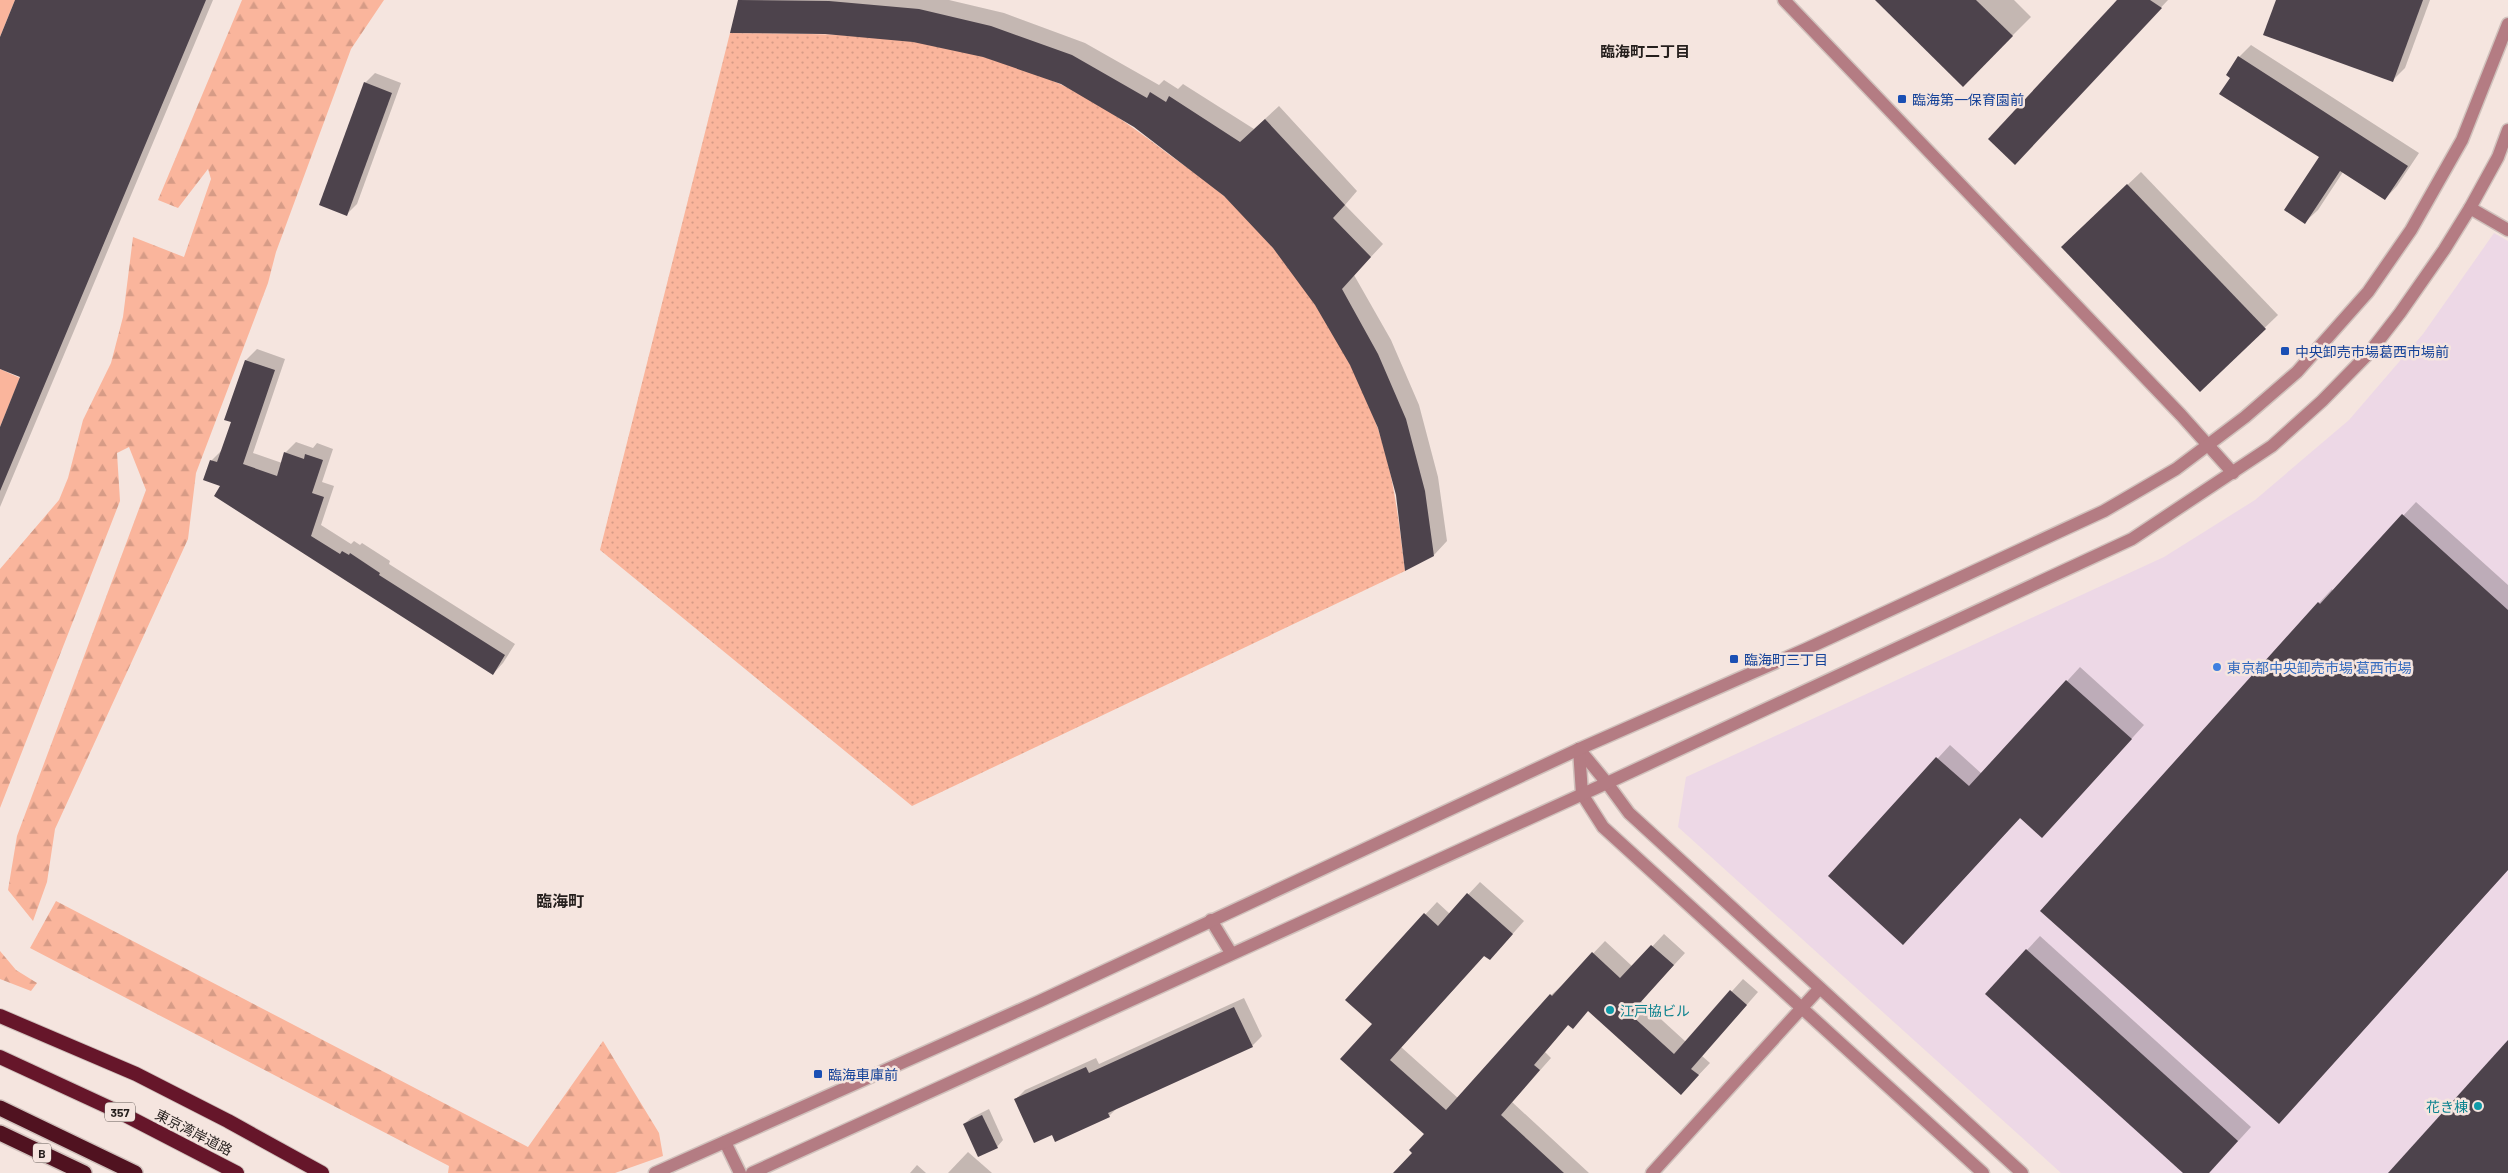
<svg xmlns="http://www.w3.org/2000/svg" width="2508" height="1173" font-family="Barlow,'Noto Sans JP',sans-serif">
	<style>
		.commercial { fill: #edd8e6 }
		.grass { fill: url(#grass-dots) }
		.forest { fill: url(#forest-firs) }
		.garden { fill: #fab59c }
		.shadow { fill: #0003 }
		.building { fill: #4d434c }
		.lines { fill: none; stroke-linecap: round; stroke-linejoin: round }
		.tertiary-casing { stroke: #d0c1bc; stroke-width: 15 }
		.trunk-casing { stroke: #d0c1bc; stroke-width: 16 }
		.motorway-casing { stroke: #d0c1bc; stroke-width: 18 }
		.tertiary { stroke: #b47c83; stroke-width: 12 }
		.trunk { stroke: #66162a; stroke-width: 14 }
		.motorway { stroke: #501220; stroke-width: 15 }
		.transit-dot { fill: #1a4fb4; stroke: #f5e5df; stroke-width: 2 }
		.shop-dot { fill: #3f7fe0; stroke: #f5e5df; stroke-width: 2 }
		.culture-dot { fill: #0f9aa8; stroke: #f5e5df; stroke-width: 2 }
		.labels { text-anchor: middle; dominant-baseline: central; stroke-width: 5; stroke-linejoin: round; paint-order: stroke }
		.shield { fill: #f5e5df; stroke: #635a57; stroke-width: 1 }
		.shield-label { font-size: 12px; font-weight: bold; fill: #251f1d }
		.transit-label { font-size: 14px; fill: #164399; stroke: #f5e5df; text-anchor: start }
		.shop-label { font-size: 14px; fill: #366cbe; stroke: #f5e5df; text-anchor: start }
		.culture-label { font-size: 14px; fill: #0d838f; stroke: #f5e5df; text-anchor: start }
		.street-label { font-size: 14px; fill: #251f1d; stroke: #f5e5df }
		.neighbourhood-label { font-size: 15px; font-weight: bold; fill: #251f1d; stroke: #f5e5df }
		.quarter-label { font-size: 16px; font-weight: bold; fill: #251f1d; stroke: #f5e5df }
	</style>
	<defs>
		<pattern id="grass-dots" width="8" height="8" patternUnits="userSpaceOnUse" patternTransform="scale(1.25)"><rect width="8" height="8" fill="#fab59c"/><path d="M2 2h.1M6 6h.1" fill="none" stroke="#d69b86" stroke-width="1.8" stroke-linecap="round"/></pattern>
		<pattern id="forest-firs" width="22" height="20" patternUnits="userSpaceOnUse" patternTransform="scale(1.25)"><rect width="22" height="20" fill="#fab59c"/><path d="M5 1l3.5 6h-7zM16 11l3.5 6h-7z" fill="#d69b86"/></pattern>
	</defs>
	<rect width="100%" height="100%" fill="#f5e5df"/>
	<path class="commercial" d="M2494 233 2508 241V1173H2061L1678 827 1686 777 2164 557 2255 500 2349 420 2423 334Z"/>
	<path class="grass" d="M730 33C815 34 903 32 984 57 1010 65 1038 73 1062 85 1099 102 1134 128 1167 153 1186 167 1207 181 1225 197 1288 255 1350 347 1378 429 1394 475 1399 523 1405 571L912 806 600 550Z"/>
	<g class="forest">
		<path d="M242 0H384L351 49 276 252 268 283 196 473 188 539 55 829 47 882 33 921 8 890 17 836 146 490 129 447 117 453 120 501 0 808V569L59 500 68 478 83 420 111 363 123 317 133 237 184 257 211 179 208 169 178 208 158 200Z"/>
		<path d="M56 901 528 1147 603 1041 659 1133 663 1156 615 1173H448L449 1166 30 948Z"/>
		<path d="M0 951 16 970 37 983 31 991 0 979Z"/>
	</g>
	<g class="garden">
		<path d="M0 0H15L0 37Z"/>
		<path d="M0 369 20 378 0 427Z"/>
	</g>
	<g class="shadow">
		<path d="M17 0H213L0 507V430L22 377 0 368V41Z"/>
		<path d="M739 0H949L1004 13 1085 43 1159 85 1164 80 1178 89 1183 84 1254 129 1279 106 1357 191 1345 205 1383 244 1354 275 1391 340 1419 405 1438 477 1447 541 1434 555 1398 495 1379 428 1351 365 1316 304 1274 248 1225 195 1135 126 1062 83 983 55 913 40 825 33 732 31Z"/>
		<path d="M1877 0H2014L2031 17 1963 85Z"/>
		<path d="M2117 0H2168L2015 163Z"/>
		<path d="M2277 0H2430L2405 68 2392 81Z"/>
		<path d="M2251 45 2419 153 2397 186 2385 199 2343 172 2318 210 2305 222 2320 157 2231 77 2239 57Z"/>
		<path d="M375 73 401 83 357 204 347 214 365 83Z"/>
		<path d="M2141 172 2278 315 2200 390 2076 234Z"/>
		<path d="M257 349 285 359 253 453 282 463 285 453 296 442 313 448 317 443 333 449 322 482 334 486 321 525 351 544 354 541 360 545 362 543 390 561 389 564 515 644 503 663 493 674 222 485 205 479 212 460 222 450 232 421 226 419 246 360Z"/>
		<path d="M2416 502 2508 585V870L2279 1123 2041 911 2319 603 2332 589 2333 591Z"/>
		<path d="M2080 667 2144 725 2055 823 2021 817 1903 944 1830 876 1950 745 1982 774Z"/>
		<path d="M1480 882 1524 921 1501 947 1485 955 1401 1047 1459 1099 1551 995 1564 984 1605 941 1633 967 1664 934 1685 953 1641 1001 1686 1042 1743 979 1758 992 1702 1056 1710 1063 1693 1081 1589 1010 1569 1024 1545 1052 1551 1058 1512 1102 1589 1173H1395L1414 1153 1426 1134 1342 1059 1374 1024 1346 1000 1437 902 1450 914Z"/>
		<path d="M2040 936 2251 1127 2209 1173H2185L1987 993Z"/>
		<path d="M1244 998 1262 1036 1252 1046 1119 1106 1109 1116 1052 1133 1015 1100 1025 1090 1096 1058 1099 1064Z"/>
		<path d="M989 1109 1003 1140 997 1147 964 1124 971 1118Z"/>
		<path d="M968 1152 992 1173H948Z"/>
		<path d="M917 1165 926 1173H910Z"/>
	</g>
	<g class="building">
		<path d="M15 0H206L0 491V427L20 377 0 369V37Z"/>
		<path d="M738 0 829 1 919 9 991 26 1072 55 1147 98 1150 92 1166 102 1169 96 1240 142 1265 119 1345 205 1333 218 1371 257 1342 289 1378 354 1406 419 1425 491 1434 556 1405 571 1396 495 1378 428 1350 365 1315 305 1273 248 1224 196 1134 127 1061 84 983 57 913 42 825 34 730 33Z"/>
		<path d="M1875 0H1976L2013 36 1963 87Z"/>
		<path d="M2117 0H2150L2162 8 2015 165 1988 139Z"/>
		<path d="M2276 0H2423L2393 82 2263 35Z"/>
		<path d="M2238 56 2408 166 2385 200 2340 171 2305 224 2284 210 2319 157 2219 94 2230 78 2226 75Z"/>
		<path d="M364 82 392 93 347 216 319 205Z"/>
		<path d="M2127 184 2266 329 2200 392 2061 247Z"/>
		<path d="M245 360 275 370 243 464 277 476 284 452 304 459 305 454 323 460 312 493 324 497 311 536 340 554 342 551 349 555 350 553 380 573 379 575 505 655 493 675 214 496 220 486 203 480 210 460 217 462 231 422 224 420Z"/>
		<path d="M2402 514 2508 610V870L2279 1124 2040 911 2318 602 2320 604Z"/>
		<path d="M2066 680 2132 739 2042 838 2020 818 1903 945 1828 876 1936 757 1969 786Z"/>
		<path d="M1467 893 1513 934 1490 960 1484 956 1390 1060 1446 1110 1550 994 1552 996 1592 952 1620 978 1651 945 1674 965 1630 1014 1674 1054 1730 990 1747 1005 1691 1069 1699 1075 1681 1095 1588 1011 1573 1029 1568 1025 1534 1065 1540 1070 1501 1115 1564 1173H1393L1412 1153 1409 1150 1424 1134 1340 1059 1372 1024 1345 1000 1424 913 1438 926Z"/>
		<path d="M2026 949 2238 1141 2209 1173H2183L1985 994Z"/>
		<path d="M1234 1007 1253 1047 1108 1113 1110 1117 1055 1142 1052 1135 1034 1143 1014 1099 1086 1067 1089 1073Z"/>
		<path d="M2508 1040V1173H2388Z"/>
		<path d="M982 1115 998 1148 978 1157 963 1124Z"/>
	</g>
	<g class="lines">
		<defs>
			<g id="tertiary">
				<path d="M1784 0 2181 415 2233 473"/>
				<path d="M2470 208 2508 230"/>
				<path d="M1579 749 1607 783 1629 813 2022 1173"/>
				<path d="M1579 749 1582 794 1603 827 1983 1173"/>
				<path d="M1211 920 1231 953"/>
				<path d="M725 1142 740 1173"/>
				<path d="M655 1173 1040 1001 1579 749 1806 649 2104 511 2176 469 2245 417 2297 372 2368 292 2411 230 2462 140 2508 24"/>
				<path d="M752 1173 1607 783 2132 539 2272 446 2322 401 2369 353 2400 313 2444 250 2470 208 2498 157 2508 130"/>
				<path d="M1652 1173 1819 989"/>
			</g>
			<g id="trunk">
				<path d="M0 1016 136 1074 228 1121 322 1173"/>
				<path d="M0 1057 121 1113 237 1173"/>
			</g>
			<g id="motorway">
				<path d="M0 1108 135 1173"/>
				<path d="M0 1133 84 1173"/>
			</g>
		</defs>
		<use href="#tertiary" class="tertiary-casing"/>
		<use href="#trunk" class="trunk-casing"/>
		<use href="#motorway" class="motorway-casing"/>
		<use href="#tertiary" class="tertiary"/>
		<use href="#trunk" class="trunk"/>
		<use href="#motorway" class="motorway"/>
	</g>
	<g class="transit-dot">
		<rect x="1897" y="94" width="10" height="10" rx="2.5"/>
		<rect x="2280" y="346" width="10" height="10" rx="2.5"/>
		<rect x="1729" y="654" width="10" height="10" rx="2.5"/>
		<rect x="813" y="1069" width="10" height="10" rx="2.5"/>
	</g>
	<circle class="shop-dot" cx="2217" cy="667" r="5"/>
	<g class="culture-dot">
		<circle cx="1610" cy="1010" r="5"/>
		<circle cx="2478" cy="1106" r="5"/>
	</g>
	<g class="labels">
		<g class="shield">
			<rect x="105" y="1102.5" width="30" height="19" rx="4"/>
			<rect x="33" y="1143.5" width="18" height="19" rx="4"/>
		</g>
		<g class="shield-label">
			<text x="120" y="1112">357</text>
			<text x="42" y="1153">B</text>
		</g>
		<g class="transit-label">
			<text x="1912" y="99">臨海第一保育園前</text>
			<text x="2295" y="351">中央卸売市場葛西市場前</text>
			<text x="1744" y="659">臨海町三丁目</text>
			<text x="828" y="1074">臨海車庫前</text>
		</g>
		<g class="shop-label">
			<text x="2227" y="667">東京都中央卸売市場 葛西市場</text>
		</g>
		<g class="culture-label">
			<text x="1620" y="1010">江戸協ビル</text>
			<text x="2468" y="1106" text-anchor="end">花き棟</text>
		</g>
		<g class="street-label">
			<text transform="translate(194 1132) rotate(27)">東京湾岸道路</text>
		</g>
		<g class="neighbourhood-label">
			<text x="1645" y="51">臨海町二丁目</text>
		</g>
		<g class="quarter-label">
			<text x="560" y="900">臨海町</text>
		</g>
	</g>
</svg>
